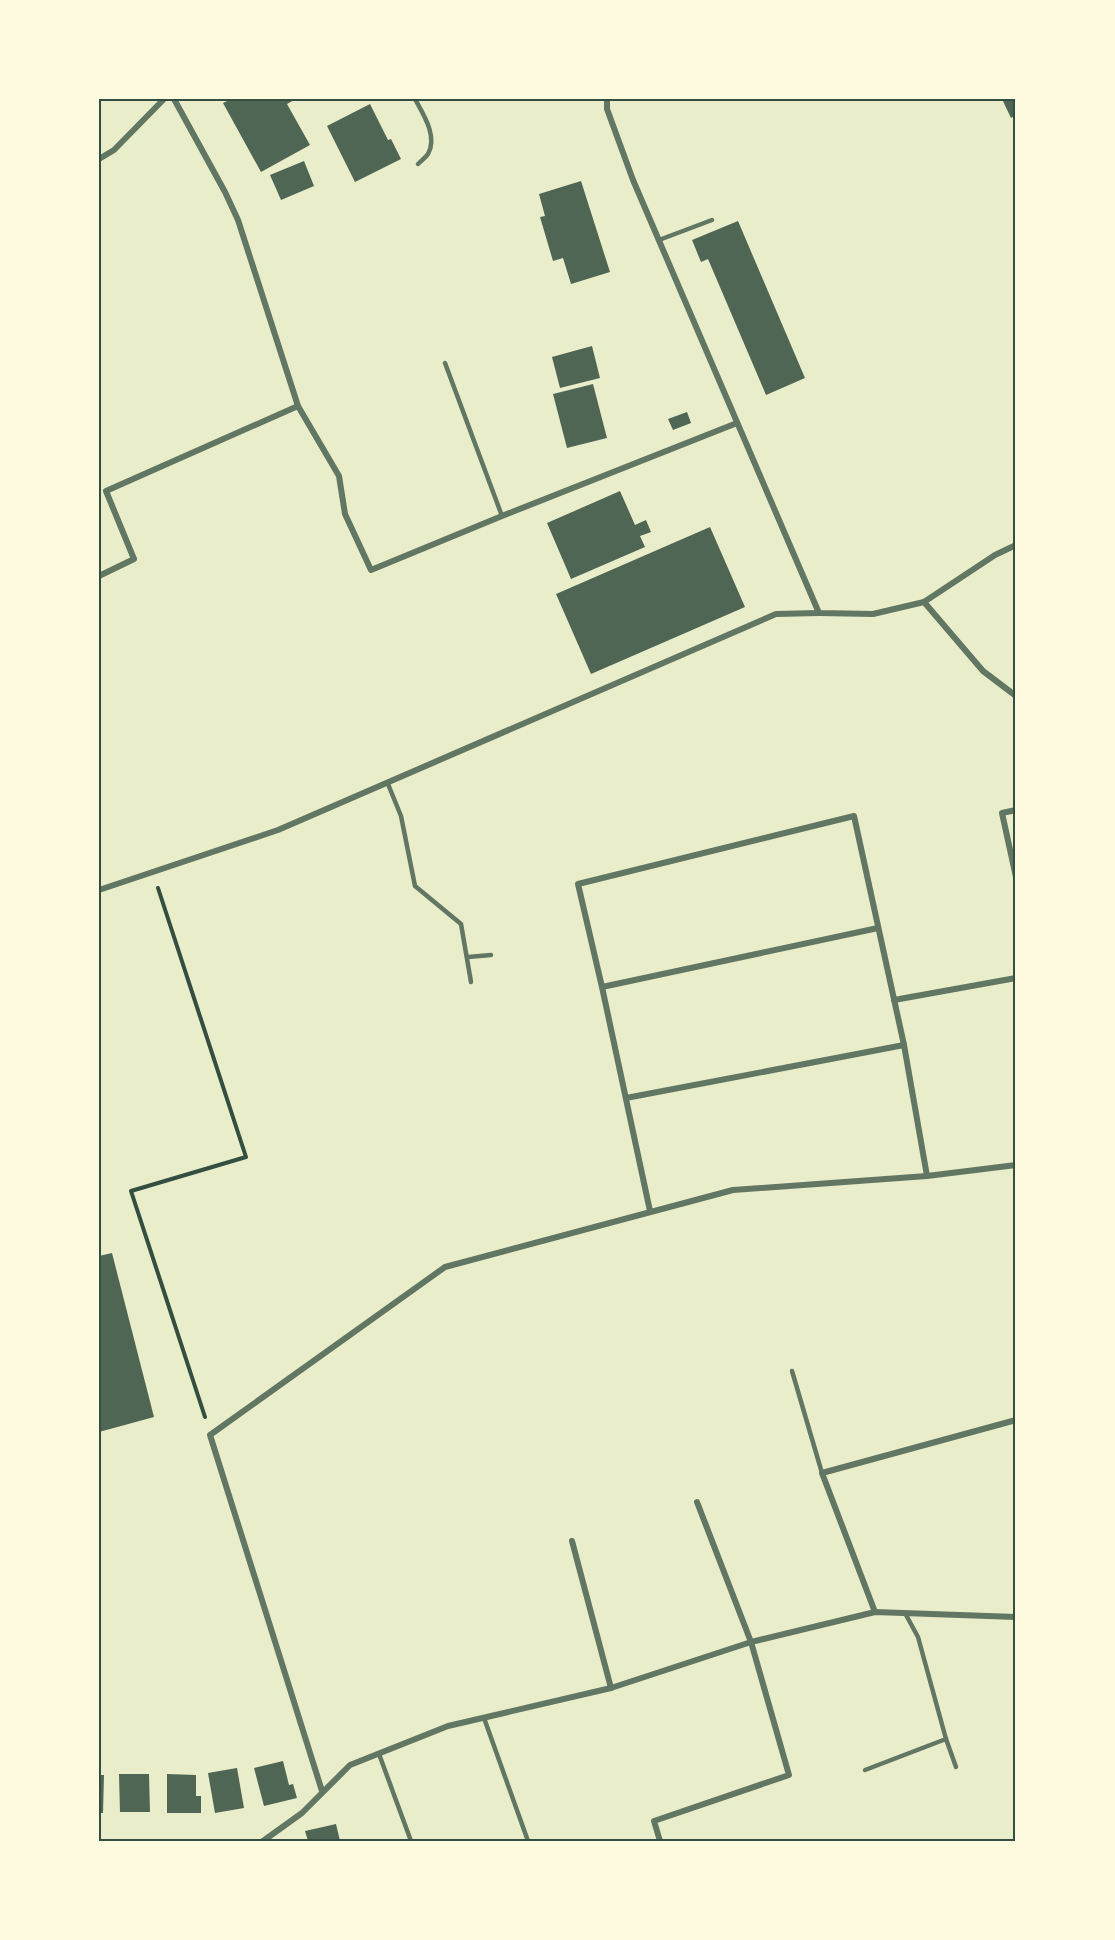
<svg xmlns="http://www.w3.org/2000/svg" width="1115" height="1940" font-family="Lato,sans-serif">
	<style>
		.building { fill: #4f6655 }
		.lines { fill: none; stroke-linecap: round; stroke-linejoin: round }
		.path { stroke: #344e41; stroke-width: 4 }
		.service { stroke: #617663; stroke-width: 4.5 }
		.minor { stroke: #617663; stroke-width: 6 }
		.neatline { fill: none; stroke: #344e41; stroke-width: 2 }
	</style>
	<rect width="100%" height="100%" fill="#e9edc9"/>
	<g class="building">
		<path d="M231 99H296L287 104 310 145 261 172 223 103Z"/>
		<path d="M1002 99H1016V115L1011 118Z"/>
		<path d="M370 104 388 140 391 139 401 159 355 182 327 126Z"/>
		<path d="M304 161 314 186 281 200 270 175Z"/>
		<path d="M581 181 610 272 571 284 563 258 553 261 540 217 545 216 539 194Z"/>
		<path d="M738 221 805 378 766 395 708 259 701 262 692 240Z"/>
		<path d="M592 346 600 378 560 388 552 357Z"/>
		<path d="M593 384 607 438 567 448 553 394Z"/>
		<path d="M687 412 691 423 673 430 668 419Z"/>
		<path d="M620 491 635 525 646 520 651 532 640 536 645 547 571 579 547 523Z"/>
		<path d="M710 527 745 607 591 674 556 594Z"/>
		<path d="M112 1253 154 1417 99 1432V1256Z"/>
		<path d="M283 1761 289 1785 293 1784 297 1798 264 1806 254 1768Z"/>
		<path d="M237 1768 244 1808 215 1813 208 1773Z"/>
		<path d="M119 1774H149L150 1812H120Z"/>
		<path d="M167 1774 196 1775V1796H201V1813H167Z"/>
		<path d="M99 1775H104L103 1813H99Z"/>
		<path d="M336 1824 340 1841H308L305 1831Z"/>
	</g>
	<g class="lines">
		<path class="path" d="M158 888 246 1157 131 1191 205 1417"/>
		<g class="service">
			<path d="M415 99C423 114 438 136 428 154 426 157 421 161 418 164"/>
			<path d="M659 240 712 220"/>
			<path d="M445 363 502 516"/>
			<path d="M388 784 401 816 415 886 461 924 471 982"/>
			<path d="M468 957 491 955"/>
			<path d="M792 1371 822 1473"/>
			<path d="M905 1613 918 1637 946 1739 956 1767"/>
			<path d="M484 1718 528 1841"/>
			<path d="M379 1754 411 1841"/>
			<path d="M865 1770 946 1739"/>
		</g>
		<g class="minor">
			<path d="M174 99 225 192 238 220 298 406 339 476 345 514 371 570 502 516 737 423"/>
			<path d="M607 99V109L633 180 819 613 873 614 924 602 983 671 1016 696"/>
			<path d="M99 159 114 150 164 99"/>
			<path d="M99 576 134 559 106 491 298 406"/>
			<path d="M924 602 995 555 1016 545"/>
			<path d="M1016 810 1002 813 1016 877"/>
			<path d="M99 890 278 830 776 614 819 613"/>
			<path d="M602 987 878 928"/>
			<path d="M894 1000 1016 978"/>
			<path d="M626 1098 904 1045"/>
			<path d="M650 1211 602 987 578 884 854 816 904 1045 927 1176"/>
			<path d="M572 1541 611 1688"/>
			<path d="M875 1612 822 1473 1016 1420"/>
			<path d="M322 1791 210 1435 445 1267 733 1190 927 1176 1016 1165"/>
			<path d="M263 1841 302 1813 350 1765 448 1726 611 1688 751 1642 875 1612 1016 1617"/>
			<path d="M660 1841 654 1821 789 1775 751 1642 697 1502"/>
		</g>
	</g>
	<rect width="1115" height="1940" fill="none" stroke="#fefae0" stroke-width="201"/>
	<rect x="100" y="100" width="914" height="1740" class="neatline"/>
</svg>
